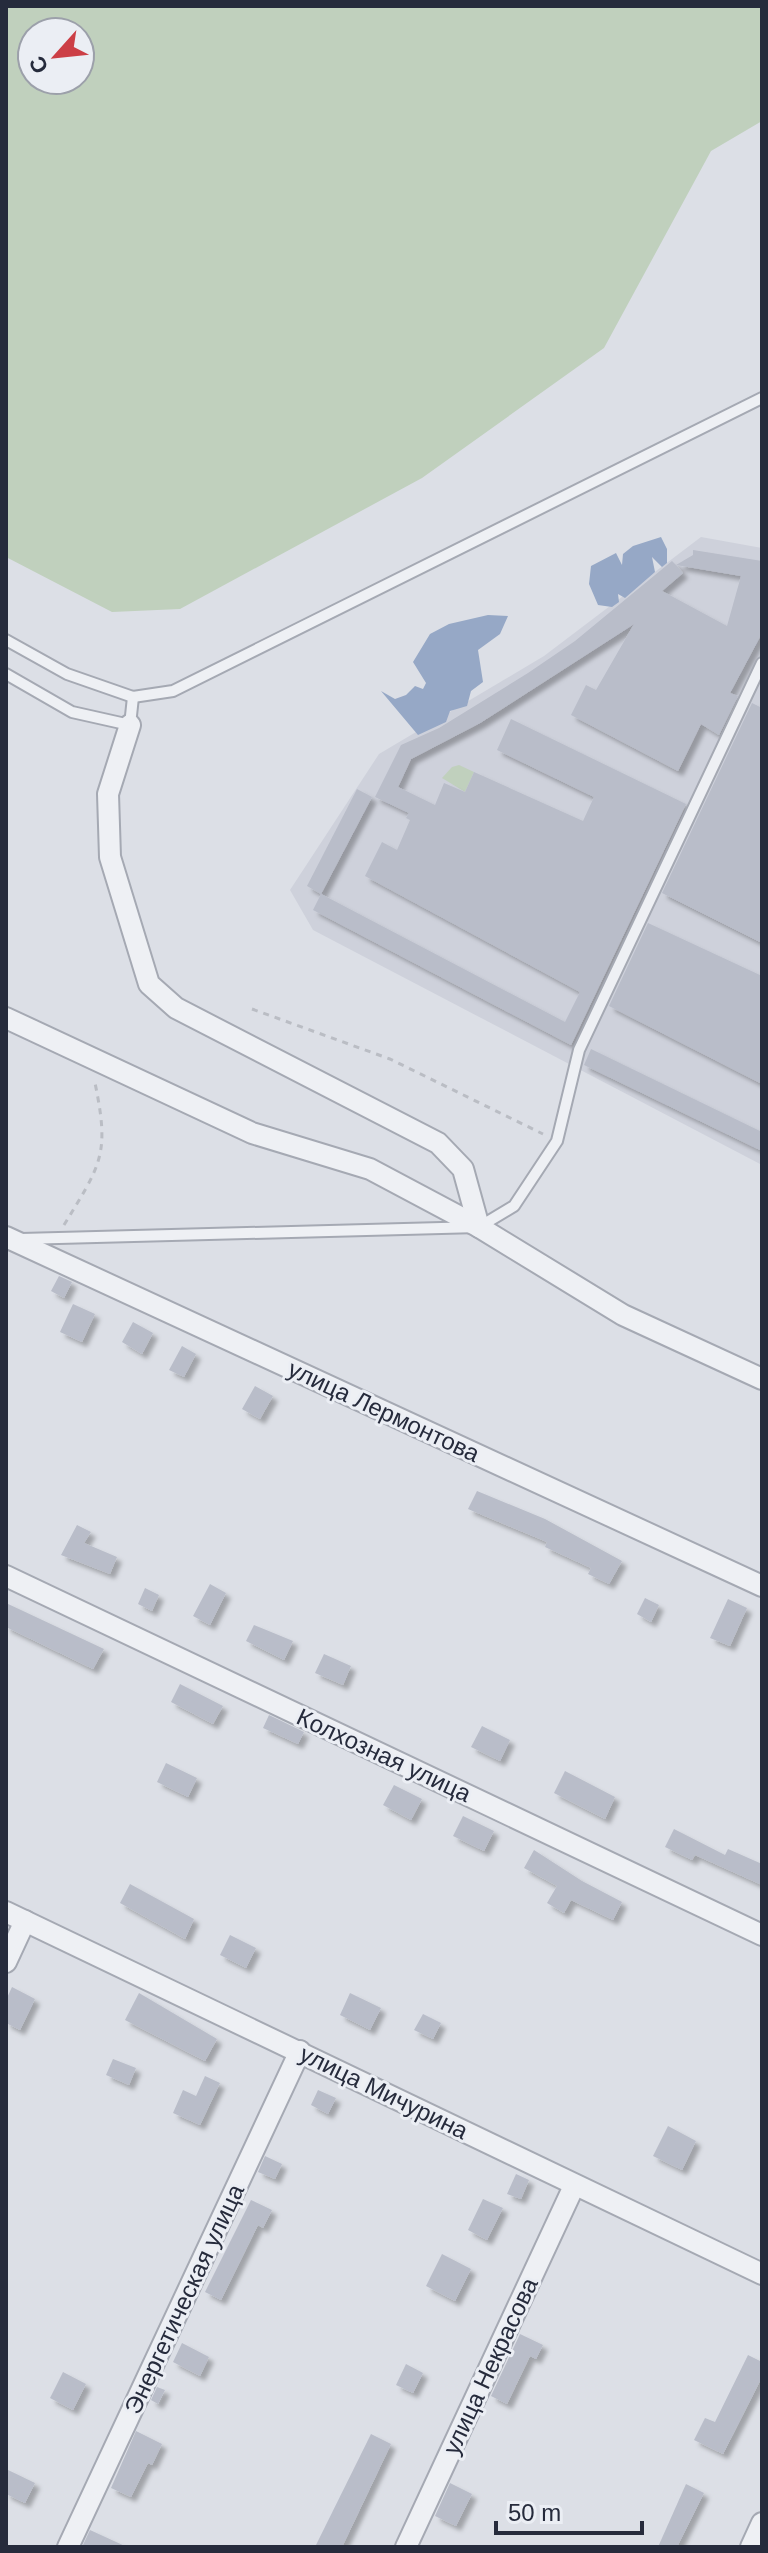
<svg xmlns="http://www.w3.org/2000/svg" width="768" height="2553" font-family="Arial,sans-serif">
	<style>
		.built { fill: #ced1db }
		.green { fill: #c0d0bd; fill-rule: evenodd }
		.water { fill: #96a8c6 }
		.building { fill: #b9bdc9; fill-rule: evenodd; filter: url(#shadow) }
		.lines { fill: none; stroke-linecap: round; stroke-linejoin: round }
		.lane-casing { stroke: #a5a9b3; stroke-width: 14 }
		.street-casing { stroke: #a5a9b3; stroke-width: 24 }
		.path { stroke: #babdc4; stroke-width: 3; stroke-dasharray: 6 6; stroke-linecap: butt }
		.lane { stroke: #eef0f4; stroke-width: 10 }
		.street { stroke: #eef0f4; stroke-width: 20 }
		.labels { text-anchor: middle; dominant-baseline: central; stroke-width: 6; stroke-linejoin: round; paint-order: stroke }
		.street-label { font-size: 24px; fill: #262b3c; stroke: #ebeef4 }
	</style>
	<defs>
		<filter id="shadow"><feDropShadow dx="5" dy="5" stdDeviation="2" flood-color="#0004"/></filter>
	</defs>
	<rect width="100%" height="100%" fill="#dcdfe6"/>
	<path class="built" d="M701 537 762 548V1165L313 930 290 890 379 754 544 656Z"/>
	<g class="green">
		<path d="M6 6H762V121L711 151 604 348 422 478 180 609 112 612 6 557ZM32 32H80V80H32Z"/>
		<path d="M459 765 474 772 465 792 442 778 452 767Z"/>
	</g>
	<g class="water">
		<path d="M661 537 667 549V563L662 567 652 557 655 572 625 598 618 594 619 602 612 607 598 605 589 584 591 566 616 553 622 565 623 554 633 546Z"/>
		<path d="M488 615 508 616 500 634 478 650 483 682 471 691 467 706 450 711 446 722 418 735 381 691 395 699 406 695 415 686 423 689 426 683 413 662 430 634 449 624Z"/>
	</g>
	<g class="building">
		<path d="M693 550 762 561V633L730 693 738 696 719 735 701 724 678 771 571 715 586 685 596 690 634 624 480 723 411 759 398 787 435 805 444 783 465 792 474 772 583 821 594 797 497 750 511 719 686 804 571 1045 313 910 321 894 565 1022 580 992 365 876 382 842 397 850 410 820 406 818 409 813 375 797 401 745 439 728 528 673 575 641 672 561 676 565 693 555ZM676 565 741 576 727 626 662 591 683 573Z"/>
		<path d="M752 703 762 708V943L662 893Z"/>
		<path d="M357 789 372 797 321 894 307 886Z"/>
		<path d="M648 923 762 976V1084L609 1006Z"/>
		<path d="M591 1049 762 1132V1151L584 1065Z"/>
		<path d="M59 1276 72 1282 64 1298 51 1291Z"/>
		<path d="M73 1304 95 1314 82 1342 60 1332Z"/>
		<path d="M133 1322 153 1333 142 1354 122 1342Z"/>
		<path d="M182 1346 196 1354 184 1377 169 1370Z"/>
		<path d="M255 1386 273 1396 260 1419 242 1409Z"/>
		<path d="M477 1491 545 1519 622 1561 609 1584 588 1574 591 1568 545 1547 547 1542 468 1509Z"/>
		<path d="M77 1525 91 1532 84 1543 117 1557 110 1574 61 1555Z"/>
		<path d="M210 1584 226 1593 210 1625 193 1616Z"/>
		<path d="M145 1588 159 1595 152 1611 138 1604Z"/>
		<path d="M645 1598 659 1605 651 1622 637 1614Z"/>
		<path d="M728 1599 747 1608 730 1646 710 1638Z"/>
		<path d="M6 1603 104 1649 93 1669 6 1627Z"/>
		<path d="M254 1625 293 1641 284 1660 246 1641Z"/>
		<path d="M324 1654 351 1666 343 1685 315 1673Z"/>
		<path d="M180 1684 223 1706 213 1724 171 1702Z"/>
		<path d="M269 1715 304 1732 298 1744 263 1728Z"/>
		<path d="M482 1726 510 1740 500 1761 471 1747Z"/>
		<path d="M166 1763 197 1778 188 1797 157 1782Z"/>
		<path d="M565 1771 615 1797 605 1819 554 1793Z"/>
		<path d="M394 1785 422 1799 411 1820 383 1805Z"/>
		<path d="M463 1816 494 1831 484 1851 453 1836Z"/>
		<path d="M674 1829 725 1855 728 1849 762 1864V1885L695 1855 692 1860 665 1847Z"/>
		<path d="M534 1850 582 1881 622 1902 613 1920 571 1900 564 1913 547 1903 557 1886 524 1868Z"/>
		<path d="M130 1884 194 1919 185 1939 120 1903Z"/>
		<path d="M230 1935 256 1948 246 1968 220 1955Z"/>
		<path d="M12 1987 35 1999 20 2030 6 2023V2000Z"/>
		<path d="M139 1993 217 2039 205 2061 125 2020Z"/>
		<path d="M350 1993 381 2008 370 2030 340 2015Z"/>
		<path d="M423 2014 441 2023 433 2039 414 2030Z"/>
		<path d="M113 2059 136 2068 129 2085 106 2075Z"/>
		<path d="M205 2076 220 2083 200 2125 173 2113 183 2090 196 2096Z"/>
		<path d="M318 2090 336 2098 328 2114 311 2105Z"/>
		<path d="M668 2126 696 2141 682 2170 653 2156Z"/>
		<path d="M265 2156 282 2164 275 2179 258 2172Z"/>
		<path d="M516 2174 529 2180 521 2199 507 2194Z"/>
		<path d="M483 2199 503 2208 487 2240 468 2230Z"/>
		<path d="M251 2200 272 2210 263 2228 258 2225 221 2300 205 2292Z"/>
		<path d="M442 2254 471 2269 455 2301 426 2286Z"/>
		<path d="M520 2334 543 2345 536 2359 530 2356 507 2404 491 2396Z"/>
		<path d="M182 2343 209 2357 200 2376 173 2362Z"/>
		<path d="M748 2355 762 2362V2377L723 2454 694 2440 705 2418 715 2422Z"/>
		<path d="M406 2364 423 2373 413 2393 396 2385Z"/>
		<path d="M63 2372 86 2384 73 2410 50 2398Z"/>
		<path d="M157 2387 165 2390 158 2404 151 2400Z"/>
		<path d="M136 2431 162 2444 152 2465 148 2463 131 2497 111 2488Z"/>
		<path d="M371 2434 391 2444 342 2547H315Z"/>
		<path d="M6 2469 35 2483 25 2503 6 2494Z"/>
		<path d="M450 2483 472 2494 456 2526 435 2516Z"/>
		<path d="M686 2484 704 2493 677 2547H658Z"/>
		<path d="M90 2530 127 2547H82Z"/>
	</g>
	<g class="lines">
		<defs>
			<g id="lane">
				<path d="M6 640 67 674 133 697 173 691 762 398"/>
				<path d="M6 674 72 712 130 725 133 697"/>
				<path d="M21 1239 479 1227 514 1206 557 1141 579 1050 762 663"/>
			</g>
			<g id="street">
				<path d="M130 725 108 794 110 857 149 984 176 1008 438 1143 463 1169 479 1227"/>
				<path d="M6 1018 252 1133 370 1169 479 1227 623 1315 762 1379"/>
				<path d="M6 1237 762 1586"/>
				<path d="M6 1576 762 1935"/>
				<path d="M6 1912 762 2274"/>
				<path d="M6 1962 25 1921"/>
				<path d="M68 2547 300 2051"/>
				<path d="M406 2547 574 2186"/>
				<path d="M751 2547 762 2523"/>
			</g>
		</defs>
		<use href="#lane" class="lane-casing"/>
		<use href="#street" class="street-casing"/>
		<g class="path">
			<path d="M252 1009 390 1059 543 1134"/>
			<path d="M64 1225C101 1164 110 1155 95 1083"/>
		</g>
		<use href="#lane" class="lane"/>
		<use href="#street" class="street"/>
	</g>
	<g class="labels">
		<g class="street-label">
			<text transform="translate(384 1411) rotate(25)">улица Лермонтова</text>
			<text transform="translate(384 1755) rotate(25)">Колхозная улица</text>
			<text transform="translate(384 2092) rotate(26)">улица Мичурина</text>
			<text transform="translate(184 2299) rotate(-65)">Энергетическая улица</text>
			<text transform="translate(490 2366) rotate(-65)">улица Некрасова</text>
		</g>
	</g>
	<rect width="768" height="2553" fill="none" stroke="#262b3c" stroke-width="16"/>
	<g transform="translate(56 56) rotate(243)"><circle r="38" fill="#ebeef4" stroke="#9ca0aa" stroke-width="2"/>
	<path d="M0-6L14 30L0 20L-14 30Z" fill="#cc3f46"/>
	<text y="-12" font-size="22" font-weight="bold" text-anchor="middle" fill="#262b3c">С</text>
	</g>
	<path d="M496 2521v12h146v-12" fill="none" stroke="#262b3c" stroke-width="4"/>
	<text x="508" y="2521" font-size="24" fill="#262b3c" stroke="#ebeef4" stroke-width="6" paint-order="stroke">50 m</text>
</svg>
